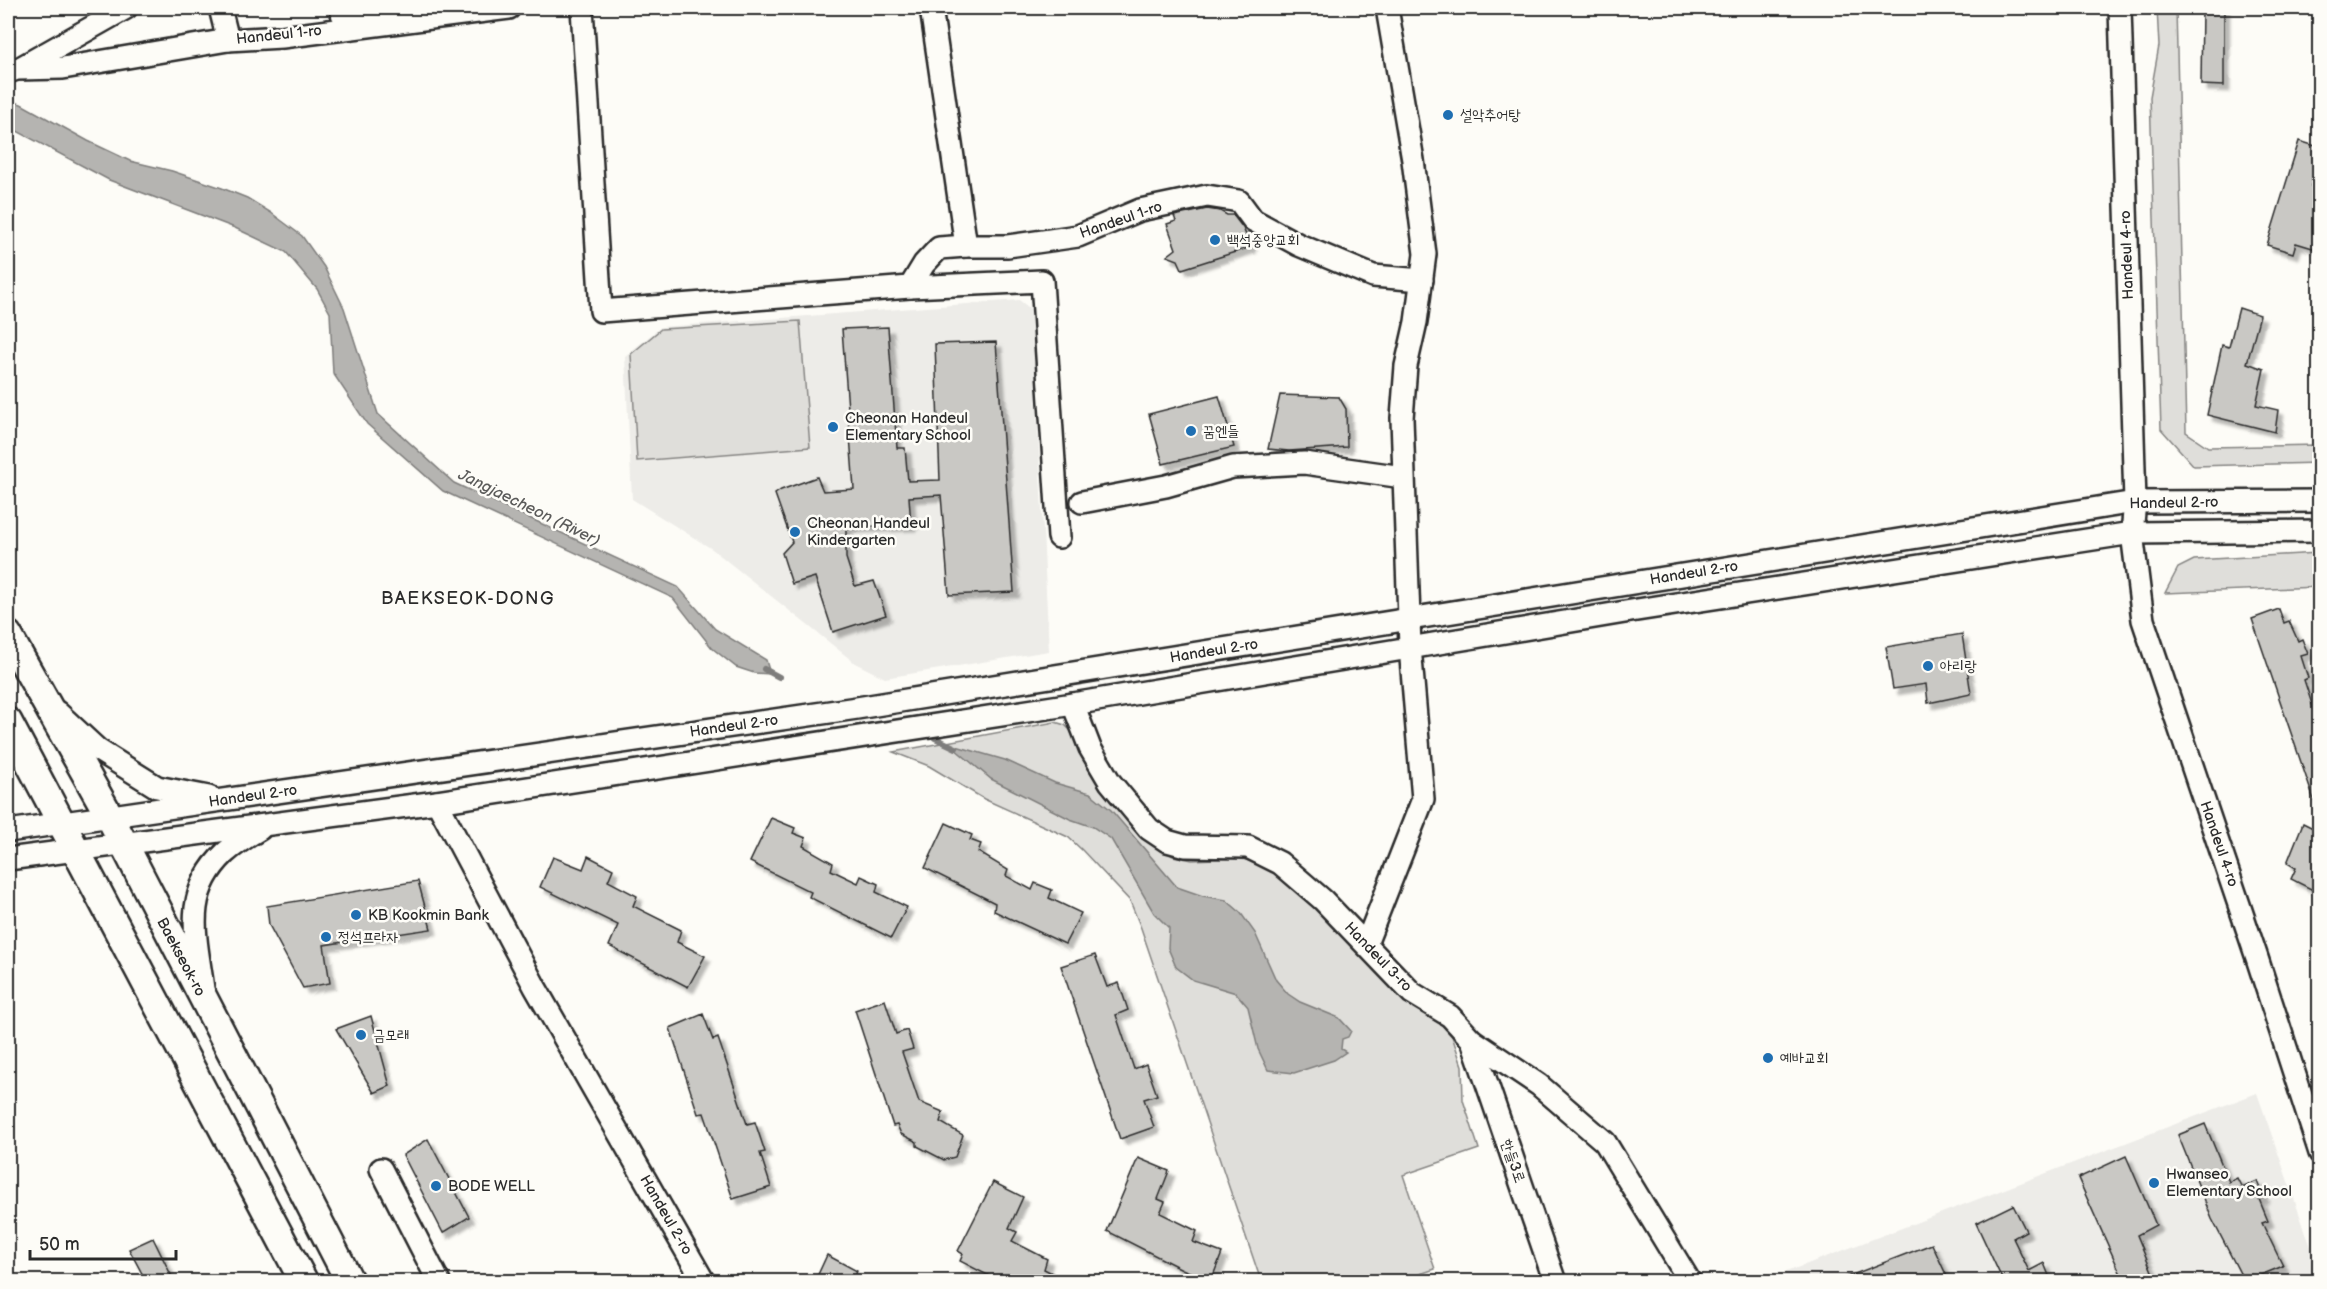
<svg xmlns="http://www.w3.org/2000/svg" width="2327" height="1289" font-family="'Balsamiq Sans','Poor Story',sans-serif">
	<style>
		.built { fill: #edece8 }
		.green { fill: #dfdeda; stroke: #858482; stroke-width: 1.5 }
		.water { fill: #b5b4b1; stroke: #7e7d7b; stroke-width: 1.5 }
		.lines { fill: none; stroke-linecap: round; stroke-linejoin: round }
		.stream { stroke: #7e7d7b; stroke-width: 6 }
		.building { fill: #c9c8c4; stroke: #2b2b2b; stroke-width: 1.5; filter: url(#shadow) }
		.minor-casing { stroke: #2b2b2b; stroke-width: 26 }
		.major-casing { stroke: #2b2b2b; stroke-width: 32 }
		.minor { stroke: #fdfcf7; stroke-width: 21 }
		.major { stroke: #fdfcf7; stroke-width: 27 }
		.poi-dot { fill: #1f6fb2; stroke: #fdfcf7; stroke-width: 2 }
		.labels { text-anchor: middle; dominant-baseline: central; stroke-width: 5; stroke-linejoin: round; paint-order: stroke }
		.street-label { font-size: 15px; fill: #2b2b2b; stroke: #fdfcf7 }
		.poi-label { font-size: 15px; fill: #2b2b2b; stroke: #fdfcf7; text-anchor: start }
		.water-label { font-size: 16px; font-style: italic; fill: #5b5b5a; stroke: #fdfcf7 }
		.quarter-label { font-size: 18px; letter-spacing: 1.5px; fill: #2b2b2b; stroke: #fdfcf7 }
	</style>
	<defs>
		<filter id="shadow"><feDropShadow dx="5.5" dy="5.5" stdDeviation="1.5" flood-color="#0004"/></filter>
	</defs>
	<rect width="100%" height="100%" fill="#fdfcf7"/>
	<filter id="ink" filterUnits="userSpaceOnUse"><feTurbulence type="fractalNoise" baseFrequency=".0167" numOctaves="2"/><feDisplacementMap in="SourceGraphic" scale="12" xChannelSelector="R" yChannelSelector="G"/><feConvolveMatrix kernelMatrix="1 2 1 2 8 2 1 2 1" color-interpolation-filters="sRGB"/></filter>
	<g filter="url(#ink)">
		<g class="built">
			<path d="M1019 300 1032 310 1049 651 885 678 855 663 712 549 632 499 625 356 661 327Z"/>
			<path d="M2257 1093 2320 1273 2319 1282H1760Z"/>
		</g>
		<g class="green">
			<path d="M2157 8H2176L2186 432 2208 447 2319 445V463L2194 466 2161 429 2150 97 2159 46Z"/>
			<path d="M800 321 810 447 637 461 631 354 661 329Z"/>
			<path d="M2319 553V587L2165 593 2178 568 2194 560Z"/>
			<path d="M1055 722 1065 725 1077 737 1088 768 1113 801 1143 835 1173 856 1192 860 1239 858 1263 865 1287 880 1407 1003 1450 1030 1462 1066 1463 1100 1479 1149 1403 1175 1435 1269 1399 1281H1261L1141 928 1130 901 1082 850 1068 837 984 799 929 766 893 752Z"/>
		</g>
		<g class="water">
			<path d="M8 100 21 104 88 141 130 161 172 171 222 188 247 198 270 212 302 236 324 267 344 308 378 414 454 483 678 587 715 629 766 660 770 674 754 673 736 667 712 648 673 598 443 491 367 424 333 373 330 313 317 289 286 252 235 228 109 180 15 130 8 124Z"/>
			<path d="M949 744 1005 760 1055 783 1090 793 1111 810 1177 887 1203 896 1226 900 1240 912 1255 933 1276 980 1288 994 1300 1002 1339 1018 1351 1031 1348 1037 1342 1039 1341 1049 1346 1052 1334 1060 1294 1073 1268 1070 1258 1049 1248 1007 1236 993 1193 980 1176 967 1168 948 1169 928 1154 913 1111 839 1093 827 1070 819 991 779Z"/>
		</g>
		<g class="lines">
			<g class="stream">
				<path d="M764 669 779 677"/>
				<path d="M935 738 956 748"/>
			</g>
		</g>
		<g class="building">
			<path d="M2202 8H2224V86L2201 85Z"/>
			<path d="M2299 141 2319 147V157L2311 186 2319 188V250L2296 243 2293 253 2267 245Z"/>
			<path d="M1207 209 1220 211 1227 215H1233L1243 228 1251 247 1182 269 1178 260 1167 256 1176 249 1167 224 1176 221 1174 216Z"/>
			<path d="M2239 308 2260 315 2247 363 2264 369 2256 405 2278 410 2275 432 2207 415 2222 345 2229 347Z"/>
			<path d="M888 327 897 448H905L908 481 940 480 935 344 996 342 1014 592 949 595 941 495 909 497 911 525 846 527V558L855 586 874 581 886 615 833 632 815 577 792 584 782 553 792 542 775 494 781 490 817 477 823 491 854 489 842 329Z"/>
			<path d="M1280 395 1339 397 1346 409 1347 447 1289 451 1268 449Z"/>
			<path d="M1219 396 1234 447 1163 464 1149 414Z"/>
			<path d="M2279 609 2284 623 2289 621 2298 641 2302 639 2308 654 2301 656 2308 678 2304 680 2313 707 2319 705V809H2317L2252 619Z"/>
			<path d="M1962 634 1971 694 1928 703 1926 684 1893 689 1886 647Z"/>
			<path d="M771 818 795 828 793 833 806 838 803 846 833 863 831 870 858 883 861 876 878 884 876 892 907 907 891 938 809 897 811 892 750 862Z"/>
			<path d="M946 823 972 835 970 840 981 844 978 852 1008 870 1006 876 1032 890 1035 883 1052 890 1049 898 1081 913 1065 944 994 911 995 903 925 868Z"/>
			<path d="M2303 823 2319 831V893L2291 879 2296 868 2287 863Z"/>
			<path d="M588 856 613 869 608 881 637 896 633 906 681 930 677 942 705 956 688 987 609 946 618 925 540 887 553 857 583 869Z"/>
			<path d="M418 881 431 929 324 945 330 983 303 988 269 925 267 906Z"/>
			<path d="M1095 955 1107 987 1119 983 1128 1010 1116 1015 1134 1069 1146 1064 1157 1095 1144 1099 1154 1127 1120 1139 1061 966Z"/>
			<path d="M885 1000 896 1034 907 1030 913 1049 902 1052 919 1102 943 1112 940 1122 963 1135 955 1157 944 1160 917 1146V1142L901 1134 897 1125 893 1126 855 1010Z"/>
			<path d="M703 1014 713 1040 718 1038 747 1124 755 1122 765 1152 760 1153 771 1187 733 1199 704 1113 698 1114 670 1028Z"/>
			<path d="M371 1016 390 1086 374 1093 336 1029Z"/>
			<path d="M2205 1124 2229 1182 2237 1178 2242 1188 2257 1181 2263 1197 2259 1199 2268 1221 2262 1223 2283 1266 2246 1281H2244L2212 1219 2178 1135Z"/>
			<path d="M428 1139 469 1217 443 1233 403 1155Z"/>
			<path d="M2126 1156 2156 1225 2137 1235 2156 1281H2124L2078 1178Z"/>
			<path d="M1138 1158 1169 1171 1158 1199 1165 1202 1160 1213 1197 1231 1193 1242 1222 1253 1211 1281 1182 1269 1107 1231Z"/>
			<path d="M993 1182 1023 1197 1009 1228 1017 1232 1012 1241 1047 1259 1044 1269 1068 1281H999L960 1261 963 1254 958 1251Z"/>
			<path d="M2013 1205 2026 1231 2013 1238 2029 1271 2044 1263 2051 1281H2003L1976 1223Z"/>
			<path d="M153 1238 174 1281H146L129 1249Z"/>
			<path d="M1932 1244 1949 1281H1839V1280Z"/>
			<path d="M827 1255 857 1271 853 1281H815Z"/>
		</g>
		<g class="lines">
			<defs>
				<g id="minor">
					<path d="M220 8 228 40"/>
					<path d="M582 8 601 311 910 287 1042 281 1059 537"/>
					<path d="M931 8 966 246H1008L1078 236 1140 210 1207 196 1239 201 1253 220 1299 245 1373 276 1422 280"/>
					<path d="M2120 8 2135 502 2132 533 2143 620 2257 958 2320 1153"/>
					<path d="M342 14 390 8"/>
					<path d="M20 68 126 8"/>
					<path d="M8 72 17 69 63 68 228 40 282 37 509 8"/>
					<path d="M910 287 924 264 939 248 966 246"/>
					<path d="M1082 502 1166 486 1233 467 1304 463 1403 477"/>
					<path d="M1073 704 1090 748 1110 782 1149 829 1167 841 1185 846 1248 847 1280 863 1323 900 1412 993 1450 1016 1472 1040 1539 1085 1605 1142 1690 1282"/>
					<path d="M57 712 98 750 157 787 209 797"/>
					<path d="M437 802 535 987 704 1282"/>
					<path d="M8 831 857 708 2135 502 2320 501"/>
					<path d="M8 859 437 802 1073 704 1637 610 2132 533 2320 531"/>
					<path d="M1366 944 1423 799 1410 647 1402 418 1406 366 1416 322 1425 254 1413 160 1387 8"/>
					<path d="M203 989C196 936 182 894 225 853 235 844 248 836 260 829"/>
					<path d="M1472 1040 1555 1282"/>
					<path d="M381 1169 439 1282"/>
				</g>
				<g id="major">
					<path d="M8 635 110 817 350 1282"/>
					<path d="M8 722 304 1282"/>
				</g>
			</defs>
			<use href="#minor" class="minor-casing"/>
			<use href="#major" class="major-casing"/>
			<use href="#minor" class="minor"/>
			<use href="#major" class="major"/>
		</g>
	</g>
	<g class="poi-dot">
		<circle cx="1448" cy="115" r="6"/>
		<circle cx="1215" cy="240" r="6"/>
		<circle cx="833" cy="427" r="6"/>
		<circle cx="1191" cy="431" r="6"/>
		<circle cx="795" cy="532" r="6"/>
		<circle cx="1928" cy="666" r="6"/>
		<circle cx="356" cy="915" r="6"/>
		<circle cx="326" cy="937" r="6"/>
		<circle cx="361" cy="1035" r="6"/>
		<circle cx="1768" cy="1058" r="6"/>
		<circle cx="2154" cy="1183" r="6"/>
		<circle cx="436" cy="1186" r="6"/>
	</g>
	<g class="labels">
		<g class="street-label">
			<text transform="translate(279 35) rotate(-6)">Handeul 1-ro</text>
			<text transform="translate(1121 220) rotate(-19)">Handeul 1-ro</text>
			<text transform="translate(2127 255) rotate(-92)">Handeul 4-ro</text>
			<text transform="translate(2174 503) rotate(-1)">Handeul 2-ro</text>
			<text transform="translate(1694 573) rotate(-9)">Handeul 2-ro</text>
			<text transform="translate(1214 651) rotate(-9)">Handeul 2-ro</text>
			<text transform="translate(734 726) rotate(-8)">Handeul 2-ro</text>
			<text transform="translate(253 796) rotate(-8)">Handeul 2-ro</text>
			<text transform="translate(2219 844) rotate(71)">Handeul 4-ro</text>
			<text transform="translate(181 957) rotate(62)">Baekseok-ro</text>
			<text transform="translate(1378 957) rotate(46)">Handeul 3-ro</text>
			<text transform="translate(1513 1161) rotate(71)">한들3로</text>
			<text transform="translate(666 1215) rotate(60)">Handeul 2-ro</text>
		</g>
		<g class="poi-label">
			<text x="1460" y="115">설악추어탕</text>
			<text x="1227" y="240">백석중앙교회</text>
			<text x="845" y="418">Cheonan Handeul<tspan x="845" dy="17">Elementary School</tspan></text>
			<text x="1203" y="431">꿈엔들</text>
			<text x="807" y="523">Cheonan Handeul<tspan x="807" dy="17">Kindergarten</tspan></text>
			<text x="1940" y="666">아리랑</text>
			<text x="368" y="915">KB Kookmin Bank</text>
			<text x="338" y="937">정석프라자</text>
			<text x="373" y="1035">금모래</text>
			<text x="1780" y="1058">예바교회</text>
			<text x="2166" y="1174">Hwanseo<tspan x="2166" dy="17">Elementary School</tspan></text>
			<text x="448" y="1186">BODE WELL</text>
		</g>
		<g class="water-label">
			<text transform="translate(529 508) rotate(26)">Jangjaecheon (River)</text>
		</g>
		<g class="quarter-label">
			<text x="468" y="598">BAEKSEOK-DONG</text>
		</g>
	</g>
	<rect width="2327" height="1289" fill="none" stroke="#fdfcf7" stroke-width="30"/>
	<rect x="15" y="15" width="2297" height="1259" fill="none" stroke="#2b2b2b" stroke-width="2" filter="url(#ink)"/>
	<path d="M30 1250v9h146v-9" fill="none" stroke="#2b2b2b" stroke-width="3"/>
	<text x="39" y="1250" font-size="18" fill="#2b2b2b" stroke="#fdfcf7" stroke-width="4.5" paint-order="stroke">50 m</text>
</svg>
